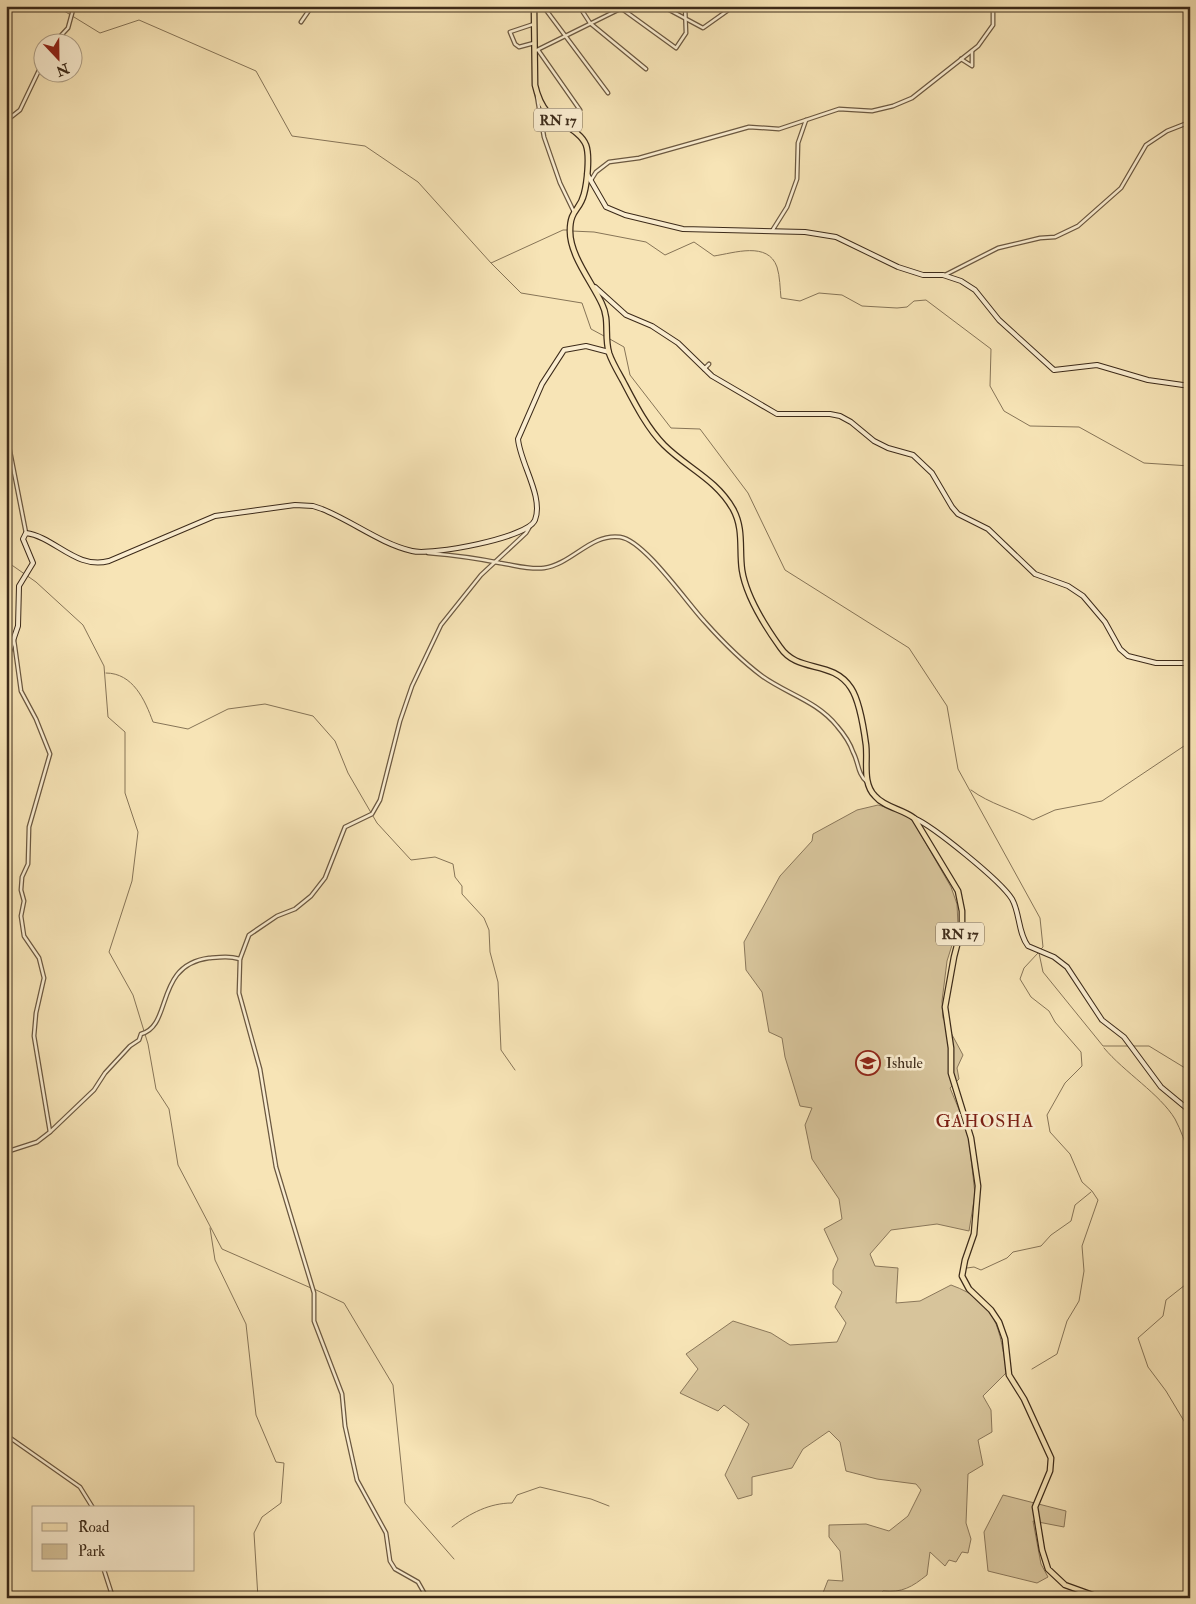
<svg xmlns="http://www.w3.org/2000/svg" width="1196" height="1604" font-family="'IM FELL Double Pica',serif">
	<style>
		.green { fill: #d7c49b; stroke: #8a775a }
		.lines { fill: none; stroke-linecap: round; stroke-linejoin: round }
		.stream { stroke: #867457; stroke-width: 1 }
		.street-casing { stroke: #6b5840; stroke-width: 5 }
		.secondary-casing { stroke: #3c2a19; stroke-width: 6 }
		.primary-casing { stroke: #3c2a19; stroke-width: 7 }
		.street { stroke: #faedd0; stroke-width: 2.5 }
		.secondary { stroke: #faedd0; stroke-width: 4 }
		.primary { stroke: #f7e4b6; stroke-width: 4.5 }
		.labels { text-anchor: middle; dominant-baseline: central; stroke-width: 5; stroke-linejoin: round; paint-order: stroke }
		.shield { fill: #faedd0; stroke: #756450; stroke-width: 1 }
		.shield-label { font-size: 14px; font-weight: bold; fill: #3c2a19 }
		.poi-label { font-size: 15px; fill: #3c2a19; stroke: #faedd0; text-anchor: start }
		.quarter-label { font-size: 18px; letter-spacing: 1px; fill: #7a1f14; stroke: #faedd0 }
	</style>
	<rect width="100%" height="100%" fill="#f7e4b6"/>
	<filter id="stains"><feTurbulence type="fractalNoise" baseFrequency=".004" numOctaves="4"/><feColorMatrix values="0 0 0 0 .2 0 0 0 0 .09 0 0 0 0 .02 0 0 0 .5 -.17"/></filter>
	<radialGradient id="worn" r=".72"><stop offset=".6" stop-color="#630" stop-opacity="0"/><stop offset="1" stop-color="#630" stop-opacity=".3"/></radialGradient>
	<g class="green">
		<path d="M878 805 900 811 913 821 951 887 957 904 958 926 947 961 942 1001 943 1018 963 1055 957 1068 959 1079 950 1088 968 1131 975 1194 969 1231 937 1224 891 1230 870 1254 875 1266 898 1268 896 1303 920 1301 951 1285C998 1302 999 1329 1007 1372L983 1396 991 1410 992 1432 978 1440 983 1465 968 1474 966 1523 971 1539 968 1553 962 1552 956 1562 949 1560 945 1566 930 1552 927 1575C912 1587 902 1593 883 1591L877 1598H821L828 1580 843 1581 840 1551 829 1537V1525L866 1524 889 1531 908 1516 921 1490 916 1484 877 1479 846 1471 840 1442 829 1431 803 1449 792 1468 752 1477V1495L738 1499 725 1475 749 1424 724 1405 718 1411 680 1393 698 1369 686 1354 733 1321 771 1333 790 1345 837 1342 846 1323 835 1307 842 1292 833 1284V1270L838 1259 824 1229 842 1219 839 1199 812 1159 805 1125 812 1108 800 1106 785 1057 782 1038 769 1032 762 992 746 970 744 942 780 876 812 841 813 834 857 810Z"/>
		<path d="M1003 1495 1066 1511 1064 1527 1033 1521 1041 1564 1048 1577 1037 1583 988 1571 984 1532Z"/>
	</g>
	<g class="lines">
		<g class="stream">
			<path d="M56 6 100 33 139 20 256 71 292 136 365 146 418 182 491 263 563 230H567"/>
			<path d="M571 231 594 232 646 242 665 255 694 242 714 256C734 253 768 241 777 267 780 276 780 289 781 298L800 301 819 293 842 295 862 306 897 308 907 307 914 301 926 300 991 349 990 386 1004 411 1030 426 1079 427 1144 463 1190 466"/>
			<path d="M491 263 521 293 582 303 591 329 604 336"/>
			<path d="M608 338 624 347 630 375 671 428 700 429 748 493 785 570 909 648 947 706 958 769 1040 918 1043 947 1041 949"/>
			<path d="M6 561 36 582 83 625 104 666 108 717 125 732V793L138 832 132 881 109 952 133 995 148 1044 156 1089 169 1109 178 1165 222 1249 311 1288"/>
			<path d="M106 673C133 673 145 700 153 722L188 729 228 709 265 704 313 716 335 741 348 773 377 823 411 860 435 857 453 864 455 877 462 886V894L484 918 489 930 490 952 498 982 501 1050 515 1070"/>
			<path d="M971 790C990 804 1012 809 1033 820L1055 810 1102 801 1190 742"/>
			<path d="M1039 953 1043 972 1103 1046H1129"/>
			<path d="M1133 1046H1149L1190 1071"/>
			<path d="M1104 1048C1124 1072 1160 1094 1175 1119 1181 1130 1185 1143 1190 1155"/>
			<path d="M210 1228 215 1260 246 1324 256 1415 276 1462 284 1463 281 1503 262 1517 254 1533 258 1598"/>
			<path d="M1190 1258 1185 1285 1166 1300 1163 1316 1138 1338 1148 1367 1166 1391 1190 1431"/>
			<path d="M967 1268 974 1267 981 1270 1007 1258 1013 1252 1041 1246 1051 1235 1071 1221 1075 1205 1091 1192"/>
			<path d="M314 1289 344 1303 393 1385 405 1503 454 1559"/>
			<path d="M1032 1369 1057 1354 1067 1321 1079 1301 1084 1271 1082 1246 1098 1200 1092 1191 1082 1182 1070 1154 1050 1132 1047 1115 1065 1083 1082 1066 1081 1052 1055 1022 1049 1011 1031 997 1020 979 1024 968 1038 953"/>
			<path d="M452 1527C470 1513 490 1503 512 1503L517 1495 540 1487 591 1499 609 1506"/>
		</g>
		<defs>
			<g id="street">
				<path d="M543 6 608 93"/>
				<path d="M579 6 590 23 646 69"/>
				<path d="M618 6 676 48 686 33 685 6"/>
				<path d="M662 6 703 28 734 6"/>
				<path d="M301 22 312 6"/>
				<path d="M534 24 510 32 515 44 519 47 534 43"/>
				<path d="M55 42 68 28 74 6"/>
				<path d="M538 50 580 110"/>
				<path d="M535 51 626 6"/>
				<path d="M961 59 972 66V51"/>
				<path d="M537 96 544 137 560 183 574 212"/>
				<path d="M6 121 20 110 42 64"/>
				<path d="M591 180 596 172 609 162 639 158 749 127 779 129 839 109 872 111 893 106 912 98 978 46 993 25V6"/>
				<path d="M772 231 787 207 797 179 798 143 806 120"/>
				<path d="M945 275 998 248 1040 238 1055 237 1078 226 1121 188 1146 145 1167 131 1190 122"/>
				<path d="M704 369 709 364"/>
				<path d="M6 431 26 533"/>
				<path d="M428 553C452 555 476 558 500 563 514 565 530 570 544 568 572 564 591 533 620 537 644 540 687 603 705 622 722 641 742 661 762 676 787 694 817 701 837 726 843 733 850 743 853 752 859 763 857 773 867 782"/>
				<path d="M14 640 21 691 36 719 50 754 29 827 28 864 22 877 21 890 24 901 21 916 24 936 39 958 44 978 36 1013 34 1036 50 1132"/>
				<path d="M6 1152 37 1142 50 1132 94 1090 105 1073 130 1046 139 1040 141 1034C173 1026 154 965 209 958 221 957 228 956 240 959"/>
				<path d="M6 1435 80 1487 93 1508"/>
				<path d="M104 1570 113 1598"/>
				<path d="M427 1598 418 1582 395 1569 390 1561 386 1533 357 1480 345 1426 342 1394 314 1321V1293L276 1167 260 1069 239 993 240 959 249 935 277 916 295 909 311 896 325 878 345 827 372 814 380 800 400 721 412 686 441 625 481 575 526 533 529 528"/>
			</g>
			<g id="secondary">
				<path d="M587 174 606 207 625 215 683 229 805 232 836 237 898 267 923 275H943L961 281 975 290 999 320 1054 370 1097 365 1148 380 1190 386"/>
				<path d="M595 287 626 315 652 326 678 343 712 376 777 414H830L840 416 851 422 874 441 888 448 913 455 932 473 952 507 958 514 988 529 1035 574 1068 586 1083 596 1105 622 1120 649 1128 656 1156 663H1190"/>
				<path d="M6 661 18 626 19 586 33 563 23 539 26 533C55 537 76 570 109 561L215 516 295 505 313 506 322 509C352 521 381 544 412 551 430 556 528 538 535 520 544 497 520 463 518 439L542 384 564 350 586 346 609 352"/>
				<path d="M914 818C933 826 1001 881 1012 899 1020 913 1018 933 1028 946L1054 957 1067 967 1102 1020 1124 1037 1161 1087 1190 1111"/>
			</g>
			<path id="primary" d="M534 6 535 85C537 94 542 106 548 113 559 124 580 130 586 145 590 156 587 183 584 194 580 211 570 209 570 231 570 256 592 282 602 304 610 320 604 336 609 353 612 362 618 372 623 381 634 402 647 428 664 445 687 468 716 479 733 509 744 529 739 549 742 570 746 596 765 626 780 647 798 674 832 659 851 688 859 700 864 730 866 745 868 761 862 783 875 796 884 807 902 809 914 818L958 891 962 911V926L954 957 945 1007 951 1048V1073L971 1138 978 1186 974 1234 965 1260 962 1276 969 1289 991 1310 999 1322 1005 1339 1009 1375 1024 1399 1051 1458 1050 1471 1035 1507 1042 1550 1048 1569 1065 1585 1101 1598"/>
		</defs>
		<use href="#street" class="street-casing"/>
		<use href="#secondary" class="secondary-casing"/>
		<use href="#primary" class="primary-casing"/>
		<use href="#street" class="street"/>
		<use href="#secondary" class="secondary"/>
		<use href="#primary" class="primary"/>
	</g>
	<defs>
		<symbol id="school-ring" viewBox="-11 -11 22 22"><circle r="9.5" fill="#faedd0" stroke="#8f2418" stroke-width="1.5"/><path d="M0-5L7-2L0 1L-7-2ZM-4 1L0 2.5L4 1V4Q0 6-4 4Z" fill="#8f2418"/></symbol>
	</defs>
	<g fill-rule="evenodd">
		<use href="#school-ring" x="854" y="1049" width="28" height="28"/>
	</g>
	<g class="labels">
		<g class="shield">
			<rect x="534" y="108.5" width="48" height="23" rx="4"/>
			<rect x="936" y="922.5" width="48" height="23" rx="4"/>
		</g>
		<g class="shield-label">
			<text x="558" y="120">RN 17</text>
			<text x="960" y="934">RN 17</text>
		</g>
		<g class="poi-label">
			<text x="886" y="1063">Ishule</text>
		</g>
		<g class="quarter-label">
			<text x="985" y="1121">GAHOSHA</text>
		</g>
	</g>
	<rect width="1196" height="1604" fill="none" stroke="#f7e4b6" stroke-width="25"/>
	<rect x="8" y="8" width="1181" height="1589" fill="none" stroke="#3c2a19" stroke-width="2.5"/>
	<rect x="12" y="12" width="1171" height="1579" fill="none" stroke="#3c2a19"/>
	<rect x="32" y="1506" width="162" height="65" fill="#faedd0" stroke="#ae9f87"/>
	<rect x="42" y="1523" width="25" height="8" fill="#f7e4b6" stroke="#ae9f87"/>
	<text x="78" y="1532" font-size="15" fill="#3c2a19">Road</text>
	<rect x="42" y="1544" width="25" height="15" fill="#d7c49b" stroke="#ae9f87"/>
	<text x="78" y="1556" font-size="15" fill="#3c2a19">Park</text>
	<g transform="translate(58 58) rotate(158)"><circle r="24" fill="#faedd0" stroke="#ae9f87"/>
	<path d="M0-4L9 19L0 12L-9 19Z" fill="#8f2418"/>
	<text y="-8" font-size="14" font-weight="bold" text-anchor="middle" fill="#3c2a19">N</text>
	</g>
	<rect width="100%" height="100%" filter="url(#stains)"/>
	<rect width="100%" height="100%" fill="url(#worn)"/>
</svg>
